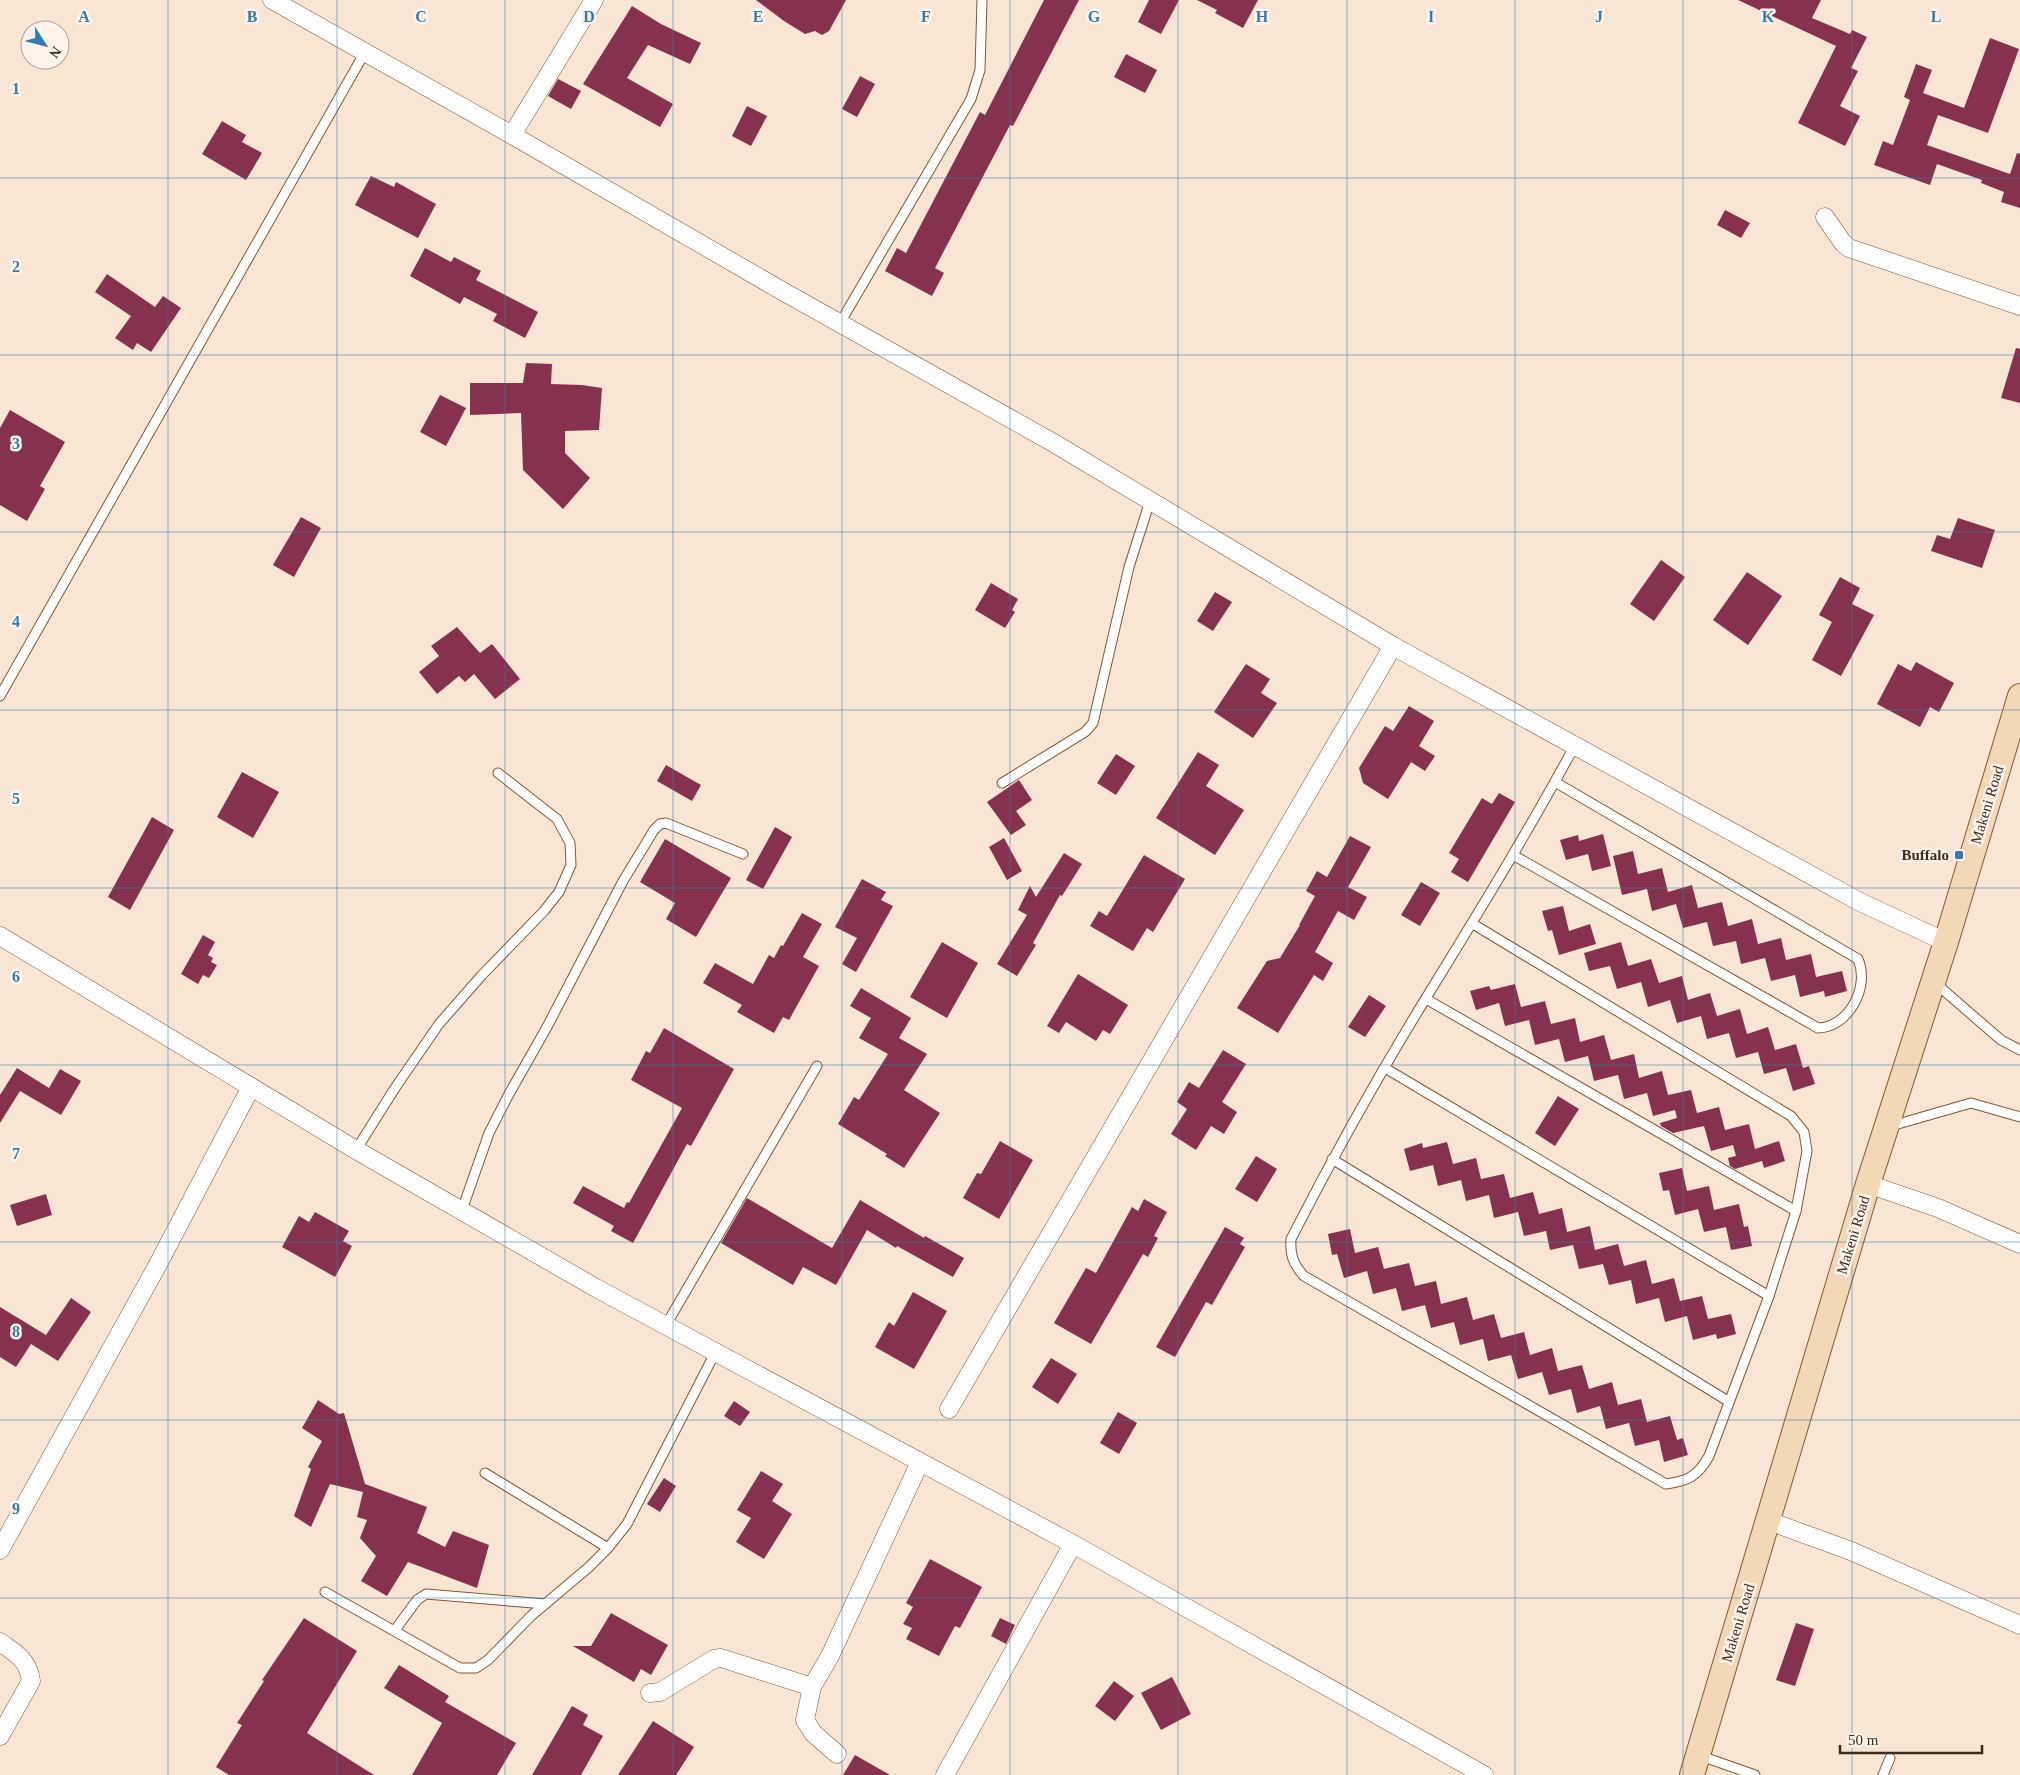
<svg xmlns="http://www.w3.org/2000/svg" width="2020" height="1775" font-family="'Times New Roman',serif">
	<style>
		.building { fill: #86324e }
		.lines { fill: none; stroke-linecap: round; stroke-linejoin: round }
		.lane-casing { stroke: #82572f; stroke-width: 11 }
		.street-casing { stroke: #82572f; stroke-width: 19 }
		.secondary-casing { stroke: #82572f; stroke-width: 26 }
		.lane { stroke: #fff; stroke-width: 9 }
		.street { stroke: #fff; stroke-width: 18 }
		.secondary { stroke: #f2d8b6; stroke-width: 24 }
		.grid { fill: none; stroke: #327caf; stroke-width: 1; stroke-opacity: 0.55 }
		.poi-dot { fill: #327caf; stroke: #fef4eb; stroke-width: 2 }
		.labels { text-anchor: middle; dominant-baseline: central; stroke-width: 5; stroke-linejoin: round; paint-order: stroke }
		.street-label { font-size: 15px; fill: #3d2a19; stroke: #fef4eb }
		.poi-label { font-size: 15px; font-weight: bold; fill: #3d2a19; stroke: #fef4eb; text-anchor: end }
		.grid-label { font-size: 16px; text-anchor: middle; font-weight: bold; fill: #327caf; stroke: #fef4eb; stroke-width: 5; stroke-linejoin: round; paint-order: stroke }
	</style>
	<rect width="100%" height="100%" fill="#f9e5d4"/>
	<g class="building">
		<path d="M756 0H846L829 31 822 35 815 31 805 34 784 21Z"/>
		<path d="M1044 0H1079L1013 126 1010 125 935 268 944 273 932 296 885 271 897 248 906 253 980 112 985 115Z"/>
		<path d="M1149 0H1179L1161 34 1138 22Z"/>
		<path d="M1197 0H1258L1243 28 1215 13 1217 10Z"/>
		<path d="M1738 0H1821L1812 18 1850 34 1852 30 1867 37 1851 68 1858 71 1840 106 1860 116 1845 146 1798 123 1836 46Z"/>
		<path d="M632 6 661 24 701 43 690 64 648 45 627 78 673 104 660 127 583 84Z"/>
		<path d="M1990 38 2019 49 1988 133 1938 115 1927 145 2010 174 2017 153 2020 154V208L2001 202 2004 192 1981 183 1982 180 1937 164 1930 185 1874 165 1883 141 1893 145 1910 100 1904 97 1916 64 1932 70 1923 93 1964 108Z"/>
		<path d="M1126 54 1157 70 1145 93 1114 77Z"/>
		<path d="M860 76 875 84 857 117 842 109Z"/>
		<path d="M558 79 581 91 571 109 548 96Z"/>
		<path d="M747 106 767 116 751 146 732 136Z"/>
		<path d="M222 121 246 135 242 142 262 153 246 180 202 154Z"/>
		<path d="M371 176 394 187 396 182 436 204 418 238 355 205Z"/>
		<path d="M1725 210 1750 223 1741 238 1717 225Z"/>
		<path d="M425 248 451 262 454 257 481 271 476 280 538 312 525 338 493 321 497 314 464 297 460 304 410 276Z"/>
		<path d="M107 274 155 307 163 296 181 308 151 352 137 343 133 350 115 338 131 316 95 292Z"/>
		<path d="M2016 348 2020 349V403L2001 398Z"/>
		<path d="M526 363 552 364 551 384 582 385 602 388 599 430 565 431V453L590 478 563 509 523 470 521 413 470 415V383H523Z"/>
		<path d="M440 395 466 408 446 446 420 432Z"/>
		<path d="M10 410 65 442 40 486 45 489 27 521 0 505V428Z"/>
		<path d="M301 517 321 528 294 577 273 565Z"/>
		<path d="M1958 518 1995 530 1982 568 1931 551 1937 535 1950 539Z"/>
		<path d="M1661 560 1685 577 1654 621 1630 604Z"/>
		<path d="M1747 572 1782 596 1748 645 1713 620Z"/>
		<path d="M1840 577 1860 588 1852 604 1874 615 1841 676 1812 660 1832 622 1819 615Z"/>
		<path d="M991 583 1018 599 1012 610 1015 612 1005 628 975 610Z"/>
		<path d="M1215 592 1232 602 1213 631 1197 621Z"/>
		<path d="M457 627 480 653 492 644 520 679 495 699 474 674 465 682 459 676 437 694 419 672 439 656 431 646Z"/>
		<path d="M1916 662 1954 683 1939 712 1930 707 1920 727 1877 704 1898 664 1911 671Z"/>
		<path d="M1246 664 1270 679 1261 693 1277 703 1253 738 1214 712Z"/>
		<path d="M1409 706 1434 721 1419 746 1435 756 1425 771 1411 762 1388 799 1363 783 1359 768 1385 726 1393 731Z"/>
		<path d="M1198 752 1219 765 1206 786 1244 810 1215 855 1156 818Z"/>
		<path d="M1116 754 1135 766 1116 795 1097 783Z"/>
		<path d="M666 765 701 785 692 801 657 781Z"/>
		<path d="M242 772 279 792 253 838 217 817Z"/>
		<path d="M1019 780 1032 800 1016 811 1026 825 1011 835 987 802Z"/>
		<path d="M1499 793 1515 802 1468 882 1451 872 1459 859 1449 853 1482 798 1492 804Z"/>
		<path d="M152 817 174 830 130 910 108 897Z"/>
		<path d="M775 827 792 837 763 889 746 880Z"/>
		<path d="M1603 834 1611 866 1592 871 1588 854 1566 860 1560 840 1578 835 1579 841Z"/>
		<path d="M1350 836 1371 847 1348 887 1367 897 1354 920 1338 911 1315 952 1333 963 1323 981 1314 975 1278 1033 1237 1008 1267 961 1280 958 1300 925H1299L1315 896 1306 891 1317 871 1327 877Z"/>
		<path d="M1004 838 1022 871 1007 880 989 847Z"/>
		<path d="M665 839 731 878 696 937 666 919 675 903 640 882Z"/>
		<path d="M1633 851 1638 874 1662 868 1668 892 1692 885 1698 908 1722 902 1728 926 1752 919 1758 944 1781 938 1786 960 1811 954 1816 977 1842 971 1847 991 1825 997 1824 991 1800 997 1795 975 1771 981 1765 958 1741 964 1736 941 1713 946 1707 922 1683 928 1676 904 1652 911 1647 889 1622 895 1613 856Z"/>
		<path d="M1064 853 1082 864 1062 896 1060 895 1033 943 1036 945 1017 976 997 964 1027 915 1018 910 1030 886 1036 897Z"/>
		<path d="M1144 855 1185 879 1153 932 1147 928 1133 951 1090 926 1099 911 1107 916Z"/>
		<path d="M862 879 886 892 881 900 893 906 856 972 842 964 857 938 835 927Z"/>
		<path d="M1421 882 1440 893 1420 926 1401 915Z"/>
		<path d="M1563 906 1569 931 1590 924 1596 944 1559 955 1552 930 1548 931 1542 911Z"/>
		<path d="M802 913 822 924 803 957 819 966 789 1020 783 1017 774 1033 737 1012 742 1005 703 983 715 963 753 984 769 955 774 958 781 945 783 946Z"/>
		<path d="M203 935 215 942 208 955 213 958 211 962 217 965 209 978 203 975 198 984 181 974Z"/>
		<path d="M942 942 978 963 947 1018 910 997Z"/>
		<path d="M1621 942 1628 966 1651 959 1659 983 1682 976 1688 1000 1710 993 1717 1016 1740 1009 1747 1034 1768 1027 1775 1050 1796 1044 1803 1068 1809 1066 1815 1084 1793 1091 1786 1068 1764 1074 1758 1052 1736 1058 1729 1033 1707 1039 1701 1016 1677 1023 1670 1000 1648 1007 1641 982 1617 989 1610 966 1589 971 1584 953Z"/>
		<path d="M1078 974 1128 1005 1110 1034 1103 1030 1096 1041 1066 1022 1059 1033 1047 1026Z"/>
		<path d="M1515 984 1521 1007 1545 1001 1551 1024 1575 1018 1580 1042 1604 1035 1611 1060 1634 1054 1639 1078 1662 1071 1668 1095 1691 1090 1697 1113 1719 1107 1725 1130 1749 1124 1755 1149 1779 1141 1785 1161 1764 1168 1762 1161 1735 1169 1730 1166 1728 1158 1736 1156 1733 1145 1711 1151 1704 1126 1673 1133 1661 1126 1660 1123 1677 1118 1675 1110 1653 1116 1647 1093 1624 1099 1618 1075 1594 1081 1588 1056 1565 1062 1559 1039 1535 1045 1529 1020 1505 1026 1499 1003 1476 1010 1470 991 1489 986 1491 990Z"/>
		<path d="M861 988 911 1018 899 1038 927 1054 904 1090 940 1113 904 1168 885 1156 887 1154 838 1124 854 1097 859 1100 888 1054 859 1038 871 1018 850 1006Z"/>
		<path d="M1369 995 1386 1006 1365 1037 1348 1027Z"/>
		<path d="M664 1028 734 1069 691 1146 687 1144 633 1243 611 1231 614 1226 573 1203 583 1186 624 1208 627 1202 629 1203 682 1108 631 1080 646 1051 650 1053Z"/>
		<path d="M1223 1050 1246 1064 1222 1102 1237 1112 1224 1134 1211 1126 1196 1150 1171 1134 1187 1109 1177 1102 1189 1082 1199 1088Z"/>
		<path d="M17 1068 49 1088 60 1069 81 1081 61 1115 20 1091 0 1123V1095Z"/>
		<path d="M1558 1096 1579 1109 1555 1146 1535 1133Z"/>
		<path d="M1000 1141 1033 1160 999 1219 963 1198 977 1173 981 1174Z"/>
		<path d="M1447 1142 1453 1164 1476 1158 1481 1179 1504 1174 1510 1198 1533 1192 1539 1214 1562 1208 1567 1232 1590 1226 1595 1250 1618 1244 1624 1266 1646 1260 1652 1284 1674 1278 1680 1301 1702 1296 1708 1319 1731 1314 1736 1334 1717 1339 1716 1334 1693 1340 1687 1316 1665 1322 1659 1298 1636 1304 1631 1280 1609 1285 1603 1264 1579 1269 1573 1245 1550 1250 1546 1231 1524 1236 1518 1212 1494 1218 1489 1195 1466 1201 1461 1180 1438 1186 1433 1165 1410 1171 1404 1149 1422 1143 1423 1148Z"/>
		<path d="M1256 1156 1277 1169 1257 1202 1235 1189Z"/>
		<path d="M1682 1168 1687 1191 1709 1186 1714 1210 1739 1204 1744 1227 1748 1226 1752 1246 1731 1250 1726 1227 1704 1232 1698 1209 1675 1215 1669 1190 1663 1191 1659 1173Z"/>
		<path d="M46 1194 52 1215 17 1226 10 1205Z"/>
		<path d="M747 1198 832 1248 860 1200 924 1238 925 1236 964 1258 953 1277 897 1246 896 1248 867 1230 836 1285 803 1267 793 1285 721 1243Z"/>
		<path d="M1144 1199 1167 1212 1154 1236 1158 1238 1148 1257 1143 1254 1091 1344 1054 1323 1086 1268 1096 1273 1132 1207 1138 1211Z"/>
		<path d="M315 1212 349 1231 343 1241 352 1246 335 1277 282 1247 299 1216 309 1222Z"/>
		<path d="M1225 1227 1244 1238 1240 1244 1245 1247 1212 1305 1206 1302 1175 1357 1156 1347Z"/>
		<path d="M1350 1229 1355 1253 1378 1247 1384 1269 1409 1263 1415 1286 1436 1281 1441 1304 1467 1297 1473 1320 1494 1314 1501 1338 1524 1332 1530 1355 1552 1348 1558 1371 1582 1365 1589 1389 1612 1382 1618 1405 1641 1399 1647 1422 1670 1416 1677 1440 1683 1438 1688 1455 1664 1462 1659 1440 1635 1446 1629 1423 1606 1429 1600 1406 1577 1413 1571 1389 1549 1395 1542 1372 1518 1379 1511 1355 1488 1361 1483 1339 1460 1345 1454 1322 1431 1328 1425 1305 1402 1311 1396 1288 1373 1294 1367 1271 1344 1278 1337 1254 1332 1255 1328 1234Z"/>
		<path d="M913 1292 947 1311 914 1369 875 1347 889 1322 894 1326Z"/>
		<path d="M71 1298 91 1312 58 1361 31 1344 16 1367 0 1357V1307L46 1335Z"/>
		<path d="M1051 1358 1077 1374 1058 1404 1032 1387Z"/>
		<path d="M318 1400 339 1414 344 1413 365 1484 427 1507 417 1533 445 1547 453 1531 489 1545 477 1588 408 1562 387 1596 361 1581 376 1556 360 1538 367 1520 357 1517 363 1492 330 1484 311 1527 294 1516 311 1469 308 1467 322 1441 302 1428Z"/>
		<path d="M734 1401 750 1412 740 1426 724 1416Z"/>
		<path d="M1118 1412 1137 1423 1119 1454 1100 1443Z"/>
		<path d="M761 1471 783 1484 772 1501 792 1514 764 1559 736 1542 751 1518 737 1510Z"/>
		<path d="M664 1478 676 1486 660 1512 647 1504Z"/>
		<path d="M930 1559 982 1587 960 1628 955 1626 939 1656 906 1639 912 1628 903 1624 913 1607 906 1603Z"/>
		<path d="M611 1613 668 1645 651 1675 641 1669 634 1682 573 1646H591Z"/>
		<path d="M304 1618 357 1651 307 1733 374 1775H229L216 1767 242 1725 237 1723 264 1681 262 1680Z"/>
		<path d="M1000 1618 1015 1625 1006 1644 991 1636Z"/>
		<path d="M1796 1623 1814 1629 1795 1686 1776 1680Z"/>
		<path d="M399 1665 449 1696 445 1702 516 1743 497 1775H412L442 1723 384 1688Z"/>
		<path d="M1172 1677 1191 1714 1161 1730 1141 1693Z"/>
		<path d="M1114 1681 1134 1696 1115 1721 1095 1706Z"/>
		<path d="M572 1706 588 1715 583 1725 603 1736 581 1775H532Z"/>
		<path d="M653 1721 694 1747 676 1775H618Z"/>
		<path d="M855 1755 890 1775H843Z"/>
	</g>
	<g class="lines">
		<defs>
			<g id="lane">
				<path d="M840 323 971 99 980 70 982 0"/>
				<path d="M0 696 365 52"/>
				<path d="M1002 783 1085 732 1093 723 1129 567 1150 501"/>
				<path d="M1513 855 1818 1028C1849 1027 1870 987 1858 959L1555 782"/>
				<path d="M1473 924 1791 1116 1804 1132 1807 1151 1796 1211 1769 1296 1709 1456C1698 1476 1688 1481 1666 1484L1304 1276C1293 1264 1290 1255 1291 1239 1333 1157 1378 1076 1426 998 1477 915 1528 832 1574 747"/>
				<path d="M1934 982 2001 1040 2020 1050"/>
				<path d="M1426 999 1796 1211"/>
				<path d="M1385 1068 1769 1296"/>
				<path d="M1891 1126 1971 1103 2020 1117"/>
				<path d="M356 1150 395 1088 439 1024 482 975 544 911 559 892 571 865 570 843 557 819 498 773"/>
				<path d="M1332 1159 1728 1401"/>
				<path d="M462 1210 489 1133 509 1094 547 1027 623 881 654 830 660 824 666 823 743 854"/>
				<path d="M666 1325 817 1066"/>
				<path d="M485 1473 608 1548"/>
				<path d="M325 1592 460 1668H476L488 1660 531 1616 589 1567 608 1548 627 1524 716 1351"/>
				<path d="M395 1630 417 1600 426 1594 545 1604"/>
				<path d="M1698 1755 1755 1775"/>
				<path d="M1883 1775 1890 1758"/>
			</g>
			<g id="street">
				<path d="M272 0 512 135 784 292 1052 442 1393 646 1860 902 1946 942"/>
				<path d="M512 135 594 0"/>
				<path d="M1825 217 1843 243 1849 248 2020 306"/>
				<path d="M0 936 356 1150 596 1288 1073 1544 1484 1775"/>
				<path d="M1868 1184 1938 1208 2020 1244"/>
				<path d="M949 1409 1393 646"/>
				<path d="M1769 1521 1851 1551 2020 1625"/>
				<path d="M0 1550 156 1268 251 1087"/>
				<path d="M0 1642C16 1654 28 1659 31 1681L0 1736"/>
				<path d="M650 1693 660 1692 714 1659 721 1658 812 1687"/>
				<path d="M837 1754 813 1733 805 1720 812 1687 830 1656 920 1462"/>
				<path d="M945 1775 1073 1544"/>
			</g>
			<path id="secondary" d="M1692 1775 1868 1184 1946 942 2020 696"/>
		</defs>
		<use href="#lane" class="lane-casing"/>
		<use href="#street" class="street-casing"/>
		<use href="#secondary" class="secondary-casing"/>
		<use href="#lane" class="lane"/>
		<use href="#street" class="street"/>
		<use href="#secondary" class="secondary"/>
	</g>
	<path class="grid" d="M168 0V1775M337 0V1775M505 0V1775M673 0V1775M842 0V1775M1010 0V1775M1178 0V1775M1347 0V1775M1515 0V1775M1683 0V1775M1852 0V1775M0 178H2020M0 355H2020M0 532H2020M0 710H2020M0 888H2020M0 1065H2020M0 1242H2020M0 1420H2020M0 1598H2020"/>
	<rect class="poi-dot" x="1954" y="850" width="10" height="10" rx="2.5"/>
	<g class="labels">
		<g class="street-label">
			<text transform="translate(1987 805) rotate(-73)">Makeni Road</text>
			<text transform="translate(1853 1235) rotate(-73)">Makeni Road</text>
			<text transform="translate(1738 1623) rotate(-73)">Makeni Road</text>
		</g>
		<g class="poi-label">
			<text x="1949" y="855">Buffalo</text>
		</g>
	</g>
	<g class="grid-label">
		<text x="84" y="22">A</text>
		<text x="252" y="22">B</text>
		<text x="421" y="22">C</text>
		<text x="589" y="22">D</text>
		<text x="758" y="22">E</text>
		<text x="926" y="22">F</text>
		<text x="1094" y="22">G</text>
		<text x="1262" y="22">H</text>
		<text x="1431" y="22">I</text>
		<text x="1599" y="22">J</text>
		<text x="1768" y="22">K</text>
		<text x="1936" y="22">L</text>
		<text x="16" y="94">1</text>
		<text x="16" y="272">2</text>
		<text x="16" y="449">3</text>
		<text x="16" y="627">4</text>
		<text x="16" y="804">5</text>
		<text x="16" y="982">6</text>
		<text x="16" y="1159">7</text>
		<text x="16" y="1337">8</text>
		<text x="16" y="1514">9</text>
	</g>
	<g transform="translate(45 45) rotate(126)"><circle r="24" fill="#fef4eb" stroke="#b1a397"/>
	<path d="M0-4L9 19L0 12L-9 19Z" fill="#327caf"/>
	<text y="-8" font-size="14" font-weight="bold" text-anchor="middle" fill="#3d2a19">N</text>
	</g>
	<path d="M1840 1745v8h142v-8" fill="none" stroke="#3d2a19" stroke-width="2.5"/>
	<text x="1848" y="1745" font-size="15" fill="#3d2a19" stroke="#fef4eb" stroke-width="4" paint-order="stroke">50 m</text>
</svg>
